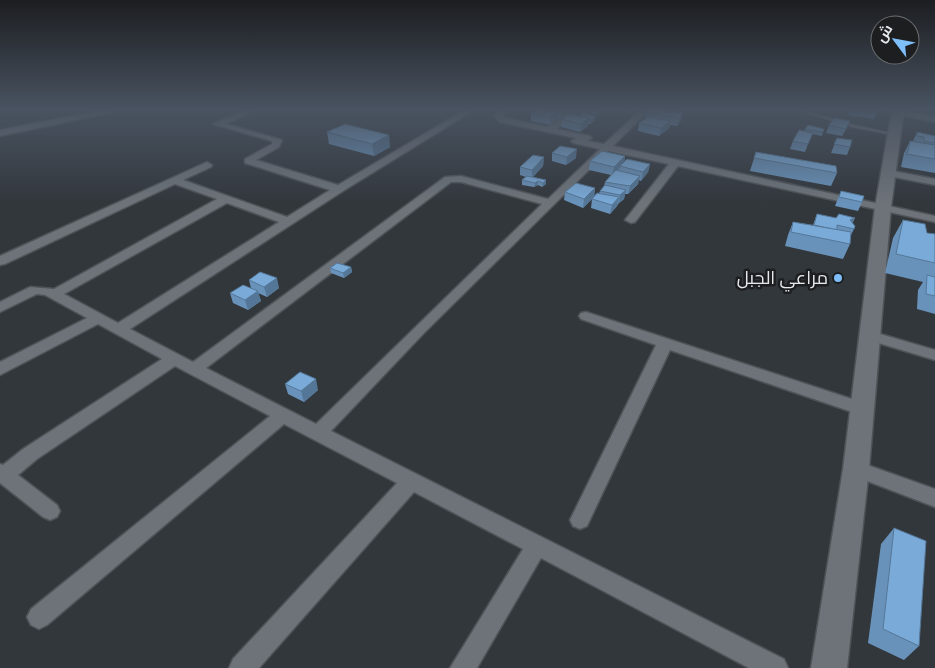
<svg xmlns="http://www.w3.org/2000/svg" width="935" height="668" font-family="Figtree,Cairo,sans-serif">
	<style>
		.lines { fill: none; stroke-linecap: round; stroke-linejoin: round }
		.lane-casing { stroke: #4f5357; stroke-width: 2 }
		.street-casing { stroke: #4f5357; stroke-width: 3 }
		.secondary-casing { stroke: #4f5357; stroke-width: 3 }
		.lane { fill: #6e7379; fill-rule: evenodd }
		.street { fill: #6e7379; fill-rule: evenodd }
		.secondary { fill: #6e7379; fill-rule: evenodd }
		.wall { fill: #6992ba }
		.shaded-wall { fill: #557797 }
		.building { fill: #7aaad8; stroke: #557797 }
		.poi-dot { fill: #7ebef9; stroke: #1c1e20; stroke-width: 2 }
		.labels { text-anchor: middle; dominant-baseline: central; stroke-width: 5; stroke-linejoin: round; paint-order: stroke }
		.poi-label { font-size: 18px; fill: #e6e9ec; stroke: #1c1e20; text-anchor: end }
	</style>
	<rect width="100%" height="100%" fill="#32373c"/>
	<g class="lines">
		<defs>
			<path id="lane" d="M797 110H802L855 125 895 134 893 135 852 127Z"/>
			<g id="street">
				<path d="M103 110H117L113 112 0 136V130Z"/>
				<path d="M246 110H256L226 124 282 140 279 147 256 160 338 185 465 110H474L343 191 130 329 193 362 445 177 461 176 548 199 600 149 573 143 571 141 576 138 500 122 494 116 500 110H508L503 116 506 118 548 127 572 110H581L557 129 590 136 592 138 587 141 604 144 641 110H649L613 146 935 216V222L678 166 635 222 631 223 625 220 669 164 608 151 424 333 331 431 784 659 788 668H749L541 558 477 668H450L523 549 414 492 259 668H229L233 659 397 483 284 424 47 625 39 629 31 625 27 617 31 609 270 416 175 366 37 459 18 475 57 505 60 511 57 517 50 520 43 517 0 483V464L3 465 23 449 162 359 98 324 0 375V362L87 318 45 295 37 294 0 312V302L30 287 54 289 217 199 175 184 5 264 0 265V256L207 162 212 165 211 167 183 180 287 217 330 190 245 163V159L272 144V141L213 124ZM451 182H461L542 204 316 424 206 368ZM227 203 279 222 118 323 64 294Z"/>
				<path d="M895 110 935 116V122L895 114Z"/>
				<path d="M888 170 935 179V185L884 175V171Z"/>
				<path d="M586 312 867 404 870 409 867 414 861 415 670 350 587 526 580 529 573 526 570 520 656 345 581 319 579 316 581 313Z"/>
				<path d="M870 331 935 350V360L865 339 862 336 865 333Z"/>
				<path d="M856 461 935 489V507L849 474 846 469 849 464Z"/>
			</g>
			<path id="secondary" d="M892 110H904L891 207 869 469 847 668H811L843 469 875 207Z"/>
		</defs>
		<use href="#lane" class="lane-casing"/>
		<use href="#street" class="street-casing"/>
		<use href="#secondary" class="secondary-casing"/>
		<use href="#lane" class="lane"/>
		<use href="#street" class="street"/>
		<use href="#secondary" class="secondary"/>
	</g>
	<g class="wall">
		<path d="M536 110H566L565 114 559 119 556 118V120L550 125 531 121V113Z"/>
		<path d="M579 110H605L598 115 586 112 585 114 595 120 590 124H588V126L580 132 561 127 562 119 580 116 582 114 579 113Z"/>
		<path d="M621 110H633L630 112Z"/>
		<path d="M650 110H686L682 113 681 120 677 126 670 125 669 128 659 136 638 131 639 123 645 119 647 112Z"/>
		<path d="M849 110H878L874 119 847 115Z"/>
		<path d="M829 125 847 128 842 136 826 133Z"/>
		<path d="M805 129 823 132 822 136 812 134 805 152 790 149 793 141 804 131Z"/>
		<path d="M327 132 390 147 374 156 329 144Z"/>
		<path d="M917 132 935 136V173L901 167 904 153 910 141H913Z"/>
		<path d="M837 138 850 147 847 155 831 153Z"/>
		<path d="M756 152 837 173 831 186 750 171Z"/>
		<path d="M552 153 576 158 566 165 552 161Z"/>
		<path d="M625 156 624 162 650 164 648 172 641 181 639 180 638 184 628 194H625L624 199 618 204 617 206 610 214 591 208 592 199 599 193 600 191 604 186 605 182 611 175 589 170 590 161Z"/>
		<path d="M544 157 543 166 533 177 546 180V184L542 187 538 185 534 187 522 185V180L526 177 520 175V167Z"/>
		<path d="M595 188 594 197 583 208 564 200 565 192Z"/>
		<path d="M841 191 862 202 858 211 835 206Z"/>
		<path d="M817 214 854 229 850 237V244L843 259 785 246 788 235 793 222 813 225Z"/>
		<path d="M903 220 927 233 935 234V314L917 309 918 290 923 282 885 273 893 238Z"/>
		<path d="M351 267 352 272 344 278 331 273 330 268Z"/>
		<path d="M249 280 279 288 267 297 258 293 261 301 248 310 233 303 230 293 251 288Z"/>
		<path d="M285 384 318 390 304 402 288 394Z"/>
		<path d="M894 528 919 646 904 660 868 643 881 544Z"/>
	</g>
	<g class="shaded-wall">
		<path d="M562 110H566L565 114 559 119 560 111Z"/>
		<path d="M599 110H605L598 115Z"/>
		<path d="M681 110H686L680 115Z"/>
		<path d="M557 112 556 120 550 125V117Z"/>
		<path d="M683 113 681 120 677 126 679 118Z"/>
		<path d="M596 116 595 120 590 124V120Z"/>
		<path d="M589 118 588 126 580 132 581 124Z"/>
		<path d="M671 121 669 128 659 136 661 128Z"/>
		<path d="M389 135 390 147 374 156 372 144Z"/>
		<path d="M577 149 576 158 566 165 567 157Z"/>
		<path d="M625 156 624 165 620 166V168L612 175 614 167Z"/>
		<path d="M544 157 543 166 532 178V170Z"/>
		<path d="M650 164 648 172 641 181 643 172Z"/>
		<path d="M640 176 638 184 628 194 630 186Z"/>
		<path d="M546 180V184L542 187 543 183Z"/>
		<path d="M538 181V185L534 187 535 183Z"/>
		<path d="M595 188 594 197 583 208 584 199Z"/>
		<path d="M626 190 624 199 618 204 620 195Z"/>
		<path d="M619 197 617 206 610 214 612 205Z"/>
		<path d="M855 218 851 227 850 220Z"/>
		<path d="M351 267 352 272 344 278 343 273Z"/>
		<path d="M277 278 279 288 267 297 264 287Z"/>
		<path d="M258 291 261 301 248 310 245 300Z"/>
		<path d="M316 379 318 390 304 402 301 391Z"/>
	</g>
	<g class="building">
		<path d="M536 110H544L557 112 550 117 531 113Z"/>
		<path d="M650 110H666L683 113 679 118 647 112Z"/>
		<path d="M583 113 596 116 590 120H589V118L580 116Z"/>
		<path d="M570 114 589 118 581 124 562 119Z"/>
		<path d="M648 117 671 121 661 128 639 123Z"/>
		<path d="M834 118 850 121 846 129 829 125Z"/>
		<path d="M345 124 389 135 372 144 327 132Z"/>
		<path d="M808 125 824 129 823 132 805 129Z"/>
		<path d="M799 130 813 133 808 144 793 141Z"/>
		<path d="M917 132 935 136V143L924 141V137L917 136Z"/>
		<path d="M837 138 852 140 850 147 834 144Z"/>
		<path d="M910 141 935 145V159L907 154Z"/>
		<path d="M560 146 577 149 567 157 552 153Z"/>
		<path d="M602 151 625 156 614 167 590 161Z"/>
		<path d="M756 152 836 166 837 173 754 158Z"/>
		<path d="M533 155 544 157 532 170 520 167Z"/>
		<path d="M627 159 650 164 643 172 620 166Z"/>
		<path d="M616 170 640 176 630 186 605 182Z"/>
		<path d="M527 176 546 180 543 183 538 181 535 183 522 180Z"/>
		<path d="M576 183 595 188 584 199 565 192Z"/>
		<path d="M605 185 626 190 620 195 600 191Z"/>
		<path d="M841 191 864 196 862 202 839 197Z"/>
		<path d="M597 193 619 197 612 205 592 199Z"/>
		<path d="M817 214 836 218 839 214 855 218 850 220 855 226 854 229 837 225V230L814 225Z"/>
		<path d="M903 220 925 224 927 233 935 234V263L896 254Z"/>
		<path d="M793 222 851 232 850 244 791 232Z"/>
		<path d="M337 263 351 267 343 273 330 268Z"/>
		<path d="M260 272 277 278 264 287 249 280Z"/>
		<path d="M927 275 935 277V296L926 294Z"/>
		<path d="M243 285 258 291 245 300 230 293Z"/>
		<path d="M300 372 316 379 301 391 285 384Z"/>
		<path d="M894 528 926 541 919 646 883 629Z"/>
	</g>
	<linearGradient id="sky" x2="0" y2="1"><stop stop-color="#1c1e21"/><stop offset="0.54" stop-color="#495361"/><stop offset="1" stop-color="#495361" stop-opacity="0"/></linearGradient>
	<rect width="935" height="203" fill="url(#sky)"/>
	<circle class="poi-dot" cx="838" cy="278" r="5"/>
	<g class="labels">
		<g class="poi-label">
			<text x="828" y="278">مراعي الجبل</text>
		</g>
	</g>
	<g transform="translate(895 40) rotate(302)"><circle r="24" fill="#1c1e20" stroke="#6d6f72"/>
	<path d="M0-4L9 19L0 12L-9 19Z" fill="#7ebef9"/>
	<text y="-8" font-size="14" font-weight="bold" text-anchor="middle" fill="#e6e9ec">ش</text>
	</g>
</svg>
